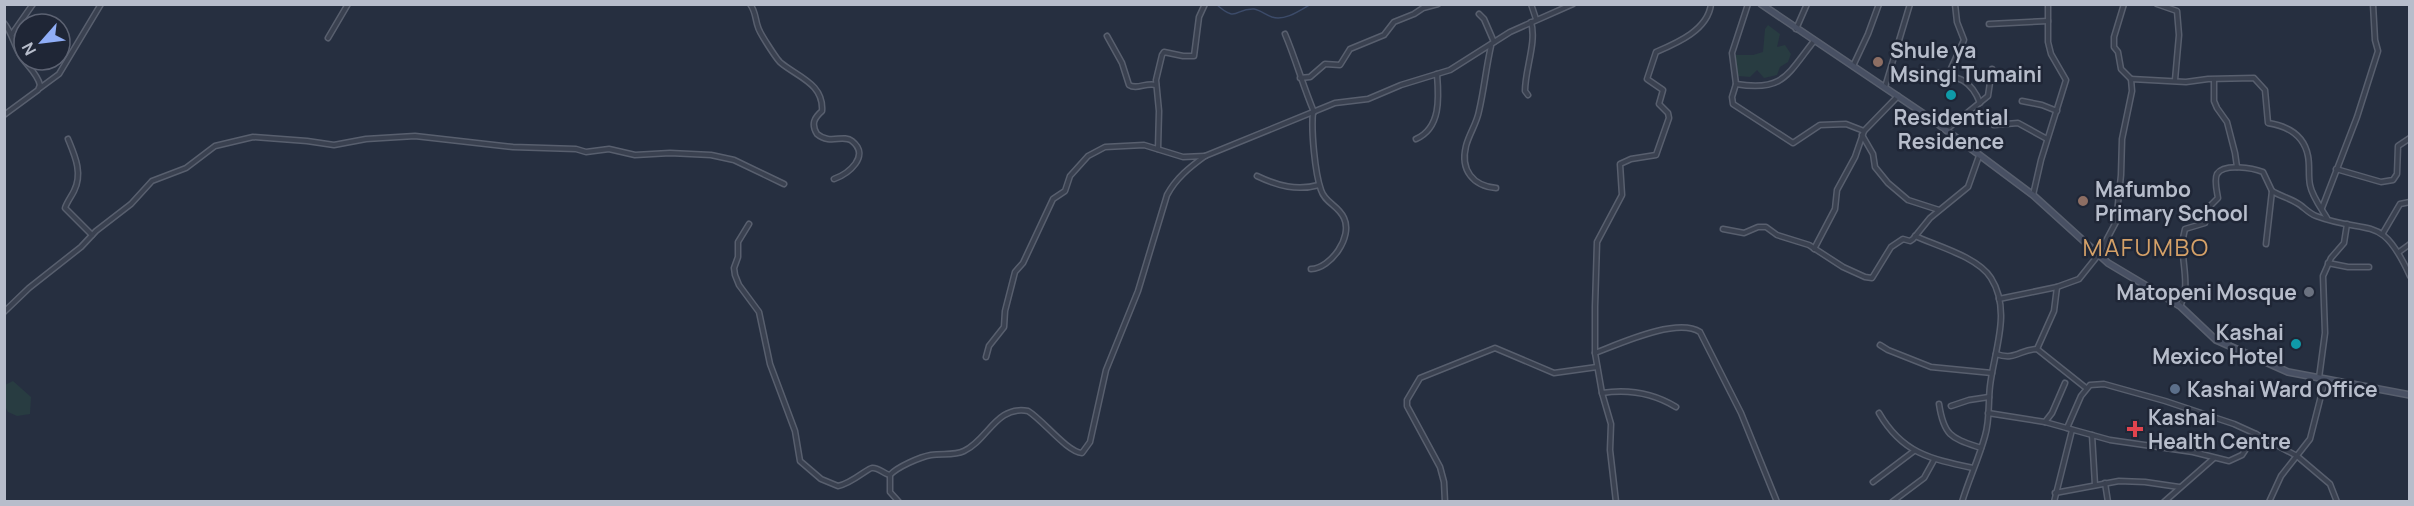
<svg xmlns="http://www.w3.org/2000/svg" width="2414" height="506" font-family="Manrope,sans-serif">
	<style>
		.green { fill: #283c41 }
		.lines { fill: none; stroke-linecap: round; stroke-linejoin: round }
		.stream { stroke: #3c4b69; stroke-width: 1.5 }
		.street-casing { stroke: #585f6e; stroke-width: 7 }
		.secondary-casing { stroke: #585f6e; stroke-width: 8 }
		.street { stroke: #3a4150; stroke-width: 4 }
		.secondary { stroke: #485063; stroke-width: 5 }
		.education-dot { fill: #8d6e63; stroke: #1f2636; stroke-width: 2 }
		.culture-dot { fill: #0f9aa8; stroke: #1f2636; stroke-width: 2 }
		.worship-dot { fill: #6b7280; stroke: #1f2636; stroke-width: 2 }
		.service-dot { fill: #5c6f8a; stroke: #1f2636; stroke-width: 2 }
		.health-dot { fill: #e0444e; stroke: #1f2636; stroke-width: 2 }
		.labels { text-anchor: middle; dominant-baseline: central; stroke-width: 5; stroke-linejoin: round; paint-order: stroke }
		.poi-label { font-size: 21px; font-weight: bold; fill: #b7bdcb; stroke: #1f2636; text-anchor: start }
		.quarter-label { font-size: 24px; letter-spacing: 1.5px; fill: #d5a168; stroke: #1f2636 }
	</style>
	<rect width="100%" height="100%" fill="#262f40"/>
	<g class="green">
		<path d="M1768 25 1780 34 1777 47 1785 45 1791 54 1788 62 1780 67 1777 75 1764 78 1757 70 1750 77 1738 76 1735 55H1753L1763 52 1765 29Z"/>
		<path d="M13 381 31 397 30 414 17 416 8 412 5 406V385Z"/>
	</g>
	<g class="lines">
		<path class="stream" d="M1216 4C1238 24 1234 8 1254 9 1260 10 1266 15 1272 17 1285 21 1299 11 1311 4"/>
		<defs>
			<g id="street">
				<path d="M750 4C756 12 755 19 758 27 759 32 777 60 781 63 798 77 824 84 822 111 814 118 811 124 817 134 830 145 843 134 852 141 871 156 848 174 834 179"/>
				<path d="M1531 4 1536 19"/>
				<path d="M1748 4 1732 53 1736 84 1732 97 1733 104 1793 143 1820 125 1846 124 1864 131"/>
				<path d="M2157 4 2177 11 2179 35 2175 80"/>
				<path d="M1479 14 1484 19 1494 42"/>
				<path d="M4 23C13 34 14 47 22 58 28 66 38 75 40 85L38 90 4 115"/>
				<path d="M1989 24 2048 21"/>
				<path d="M1796 29 1807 4"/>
				<path d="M12 34 33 4"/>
				<path d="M1285 34C1296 60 1303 86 1314 112"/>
				<path d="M1107 36 1122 63 1129 85C1137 90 1146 82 1156 85"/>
				<path d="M328 38 348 4"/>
				<path d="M1491 46C1486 68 1484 90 1479 111 1477 123 1469 134 1466 146 1460 170 1473 186 1496 188"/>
				<path d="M1853 66 1868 34 1879 4"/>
				<path d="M1934 72C1958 77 1971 79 1980 103"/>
				<path d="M1948 75 1964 40 1957 22 1955 4"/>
				<path d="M1300 78 1310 77 1325 64 1340 65 1350 49 1384 35 1394 22 1414 14 1423 8 1438 4"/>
				<path d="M2131 79 2186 82 2208 79 2254 78 2265 90 2268 123C2287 126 2304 135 2308 156 2310 166 2308 175 2310 185 2312 196 2321 208 2327 218"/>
				<path d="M2214 80V101L2217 108 2227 122 2235 153 2237 167"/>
				<path d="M1736 84C1783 92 1787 75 1814 41"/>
				<path d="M1885 87 1910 4"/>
				<path d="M40 88 59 74 101 4"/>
				<path d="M1528 95 1525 91C1525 69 1537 42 1531 22"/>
				<path d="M2022 101 2042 105 2057 111"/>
				<path d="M1994 125 2018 123 2047 139"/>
				<path d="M1946 130 1988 96 1992 69"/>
				<path d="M1862 135 1873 154 1875 167 1888 183 1908 200 1939 210"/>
				<path d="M68 139C75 156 83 173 74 191 71 197 67 202 65 208L92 235"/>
				<path d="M1416 139C1441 128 1439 98 1437 74"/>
				<path d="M1158 149 1159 111 1156 80 1162 55 1164 52 1183 56H1194L1199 17 1205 4"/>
				<path d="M2336 169 2381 182 2393 180 2397 174 2398 146 2410 138"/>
				<path d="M1257 176C1278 186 1297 191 1319 185"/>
				<path d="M2033 195 2041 160 2066 80 2051 54 2048 42V4"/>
				<path d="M2322 208 2357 117 2378 51 2375 40 2373 4"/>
				<path d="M749 224 738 242V257L734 268 735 275 739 285 759 312 770 364 795 431 800 461 821 479 838 486C851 484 868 468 872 468 878 467 884 474 890 475"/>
				<path d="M1723 229 1744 233 1758 227H1766L1777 235 1809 245 1843 267 1865 277 1872 278 1891 247 1903 239 1910 241 1913 239 1930 218 1968 187 1979 156"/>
				<path d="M2383 233 2400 204 2410 202"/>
				<path d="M1915 236C1937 246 1978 257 1991 278 2012 311 1994 351 1990 386 1988 403 1990 420 1985 436 1979 458 1969 479 1962 502"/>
				<path d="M2266 244 2272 191"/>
				<path d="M1814 249 1835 209 1837 190 1855 157 1864 131 1898 96"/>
				<path d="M2399 252 2410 244"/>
				<path d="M2328 263 2348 267H2369"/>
				<path d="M1311 269C1331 268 1353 237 1344 218 1338 205 1325 203 1321 190 1315 173 1311 131 1313 112"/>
				<path d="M1999 299 2057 287 2079 279 2099 254 2116 222 2121 175 2122 139 2132 91 2131 79 2121 69 2118 52 2114 47V37L2124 4"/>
				<path d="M2180 306C2193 282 2177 255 2185 229L2205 223 2208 208 2218 198C2217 192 2214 180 2217 174 2224 163 2253 168 2263 172L2272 191C2280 196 2289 198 2297 203 2303 206 2308 213 2316 216 2370 236 2381 212 2410 276"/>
				<path d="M4 312 29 288 81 247 96 231 131 204 152 181 186 168 215 146 253 137 307 141 334 145 366 139 415 136 513 147 576 149 586 152 609 149 635 155 670 153 711 155 734 160 784 184"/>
				<path d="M1880 345 1888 350 1931 367 1992 373"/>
				<path d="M2037 349 2054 311 2057 287"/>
				<path d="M1595 353C1619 344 1677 317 1700 332L1741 413 1777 502"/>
				<path d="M1996 354C2016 361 2020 349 2037 349L2086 388"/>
				<path d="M986 357 989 346 1004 327 1005 311 1015 272 1023 263 1053 199 1065 191 1070 176 1088 156 1105 147 1144 145 1183 157 1205 156"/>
				<path d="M2319 378 2325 333 2323 276 2331 258 2344 243 2347 224"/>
				<path d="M1602 393C1628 389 1653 393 1676 407"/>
				<path d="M1939 404C1944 437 1952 438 1981 448"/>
				<path d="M1951 406 1969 400 1989 397"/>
				<path d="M1879 413C1902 453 1930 459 1973 468"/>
				<path d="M1988 413 2045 422 2110 440 2193 452 2229 461 2242 455 2256 434"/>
				<path d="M2045 422 2052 413 2065 383"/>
				<path d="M2067 428 2081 396 2090 385 2104 384 2165 401 2234 424 2256 434 2297 456 2330 484 2337 502"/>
				<path d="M2092 435 2095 485"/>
				<path d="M1873 482 1914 451"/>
				<path d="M2105 483 2108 502"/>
				<path d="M2055 493 2119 481 2145 482 2179 487"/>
				<path d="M899 502 890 492V475C897 467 920 457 931 455 942 453 954 456 964 451 988 440 996 405 1028 411 1043 420 1067 452 1082 453L1090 442 1106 370 1138 291 1167 195C1176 178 1190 167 1205 156L1335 103 1368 99 1401 85 1450 70 1510 32 1573 4"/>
				<path d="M1445 502 1444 482 1440 467 1407 406V400L1420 378 1495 348 1554 373 1597 367"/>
				<path d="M1616 502 1610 450 1611 424 1602 393 1595 353V307L1597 242 1622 195 1620 164 1631 159 1656 155 1669 118 1668 113 1659 104 1663 90 1647 79 1656 52C1677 43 1708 30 1711 4"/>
				<path d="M1892 502 1924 478 1934 460"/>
				<path d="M2054 502 2072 430"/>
				<path d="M2164 502 2214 458"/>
				<path d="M2269 502 2281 476 2310 439 2325 380"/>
			</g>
			<path id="secondary" d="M1761 4 1930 118 2033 195 2108 263 2180 306 2216 340 2288 372 2410 395"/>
		</defs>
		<use href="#street" class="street-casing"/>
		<use href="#secondary" class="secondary-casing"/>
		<use href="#street" class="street"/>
		<use href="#secondary" class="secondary"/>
	</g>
	<g class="education-dot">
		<circle cx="1878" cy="62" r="6"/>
		<circle cx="2083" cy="201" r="6"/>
	</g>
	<g class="culture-dot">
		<circle cx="1951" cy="95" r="6"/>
		<circle cx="2296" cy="344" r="6"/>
	</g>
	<circle class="worship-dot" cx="2309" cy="292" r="6"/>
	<circle class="service-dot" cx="2175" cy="389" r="6"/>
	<path class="health-dot" d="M2132 420h6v6h6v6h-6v6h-6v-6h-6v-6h6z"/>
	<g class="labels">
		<g class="poi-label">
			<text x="1890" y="50">Shule ya<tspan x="1890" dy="24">Msingi Tumaini</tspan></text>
			<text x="1951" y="117" text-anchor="middle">Residential<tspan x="1951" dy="24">Residence</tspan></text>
			<text x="2095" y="189">Mafumbo<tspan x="2095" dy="24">Primary School</tspan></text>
			<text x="2297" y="292" text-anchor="end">Matopeni Mosque</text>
			<text x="2284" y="332" text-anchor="end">Kashai<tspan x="2284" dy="24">Mexico Hotel</tspan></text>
			<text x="2187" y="389">Kashai Ward Office</text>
			<text x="2148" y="417">Kashai<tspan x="2148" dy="24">Health Centre</tspan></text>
		</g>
		<g class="quarter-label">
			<text x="2146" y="246">MAFUMBO</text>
		</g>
	</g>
	<rect width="2414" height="506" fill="none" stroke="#b7bdcb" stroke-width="12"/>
	<g transform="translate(42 42) rotate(242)"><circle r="28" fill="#1f2636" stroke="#5c6272" stroke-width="1.5"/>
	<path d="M0-4.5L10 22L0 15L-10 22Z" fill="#90aef7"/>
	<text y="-9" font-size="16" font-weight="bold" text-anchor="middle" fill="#b7bdcb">N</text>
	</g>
</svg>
